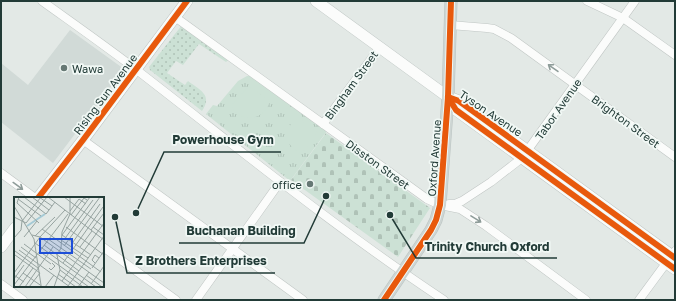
<svg xmlns="http://www.w3.org/2000/svg" width="676" height="301" font-family="'Golos Text',sans-serif">
	<style>
		.built { fill: #d1dad7 }
		.grass { fill: url(#grass-dots) }
		.cemetery { fill: url(#cemetery-stones) }
		.park { fill: url(#park-tufts) }
		.pitch { fill: #cce1d5 }
		.lines { fill: none; stroke-linecap: round; stroke-linejoin: round }
		.street-casing { stroke: #c0c6c4; stroke-width: 9 }
		.secondary-casing { stroke: #bfc6c4; stroke-width: 12 }
		.primary-casing { stroke: #bcc5c3; stroke-width: 13 }
		.street { stroke: #fbfcfb; stroke-width: 8 }
		.secondary { stroke: #fbfcfb; stroke-width: 11 }
		.primary { stroke: #cdd5d3; stroke-width: 12 }
		.cycleway-casing { stroke: #f1f8f5; stroke-width: 8 }
		.cycleway { stroke: #e8590c; stroke-width: 6 }
		.oneway { stroke: #8e9c99 }
		.poi-dot { fill: #667874; stroke: #f1f8f5; stroke-width: 1.5 }
		.labels { text-anchor: middle; dominant-baseline: central; stroke-width: 3.5; stroke-linejoin: round; paint-order: stroke }
		.poi-label { font-size: 11px; fill: #223b37; stroke: #f1f8f5; text-anchor: start }
		.street-label { font-size: 11px; fill: #223b37; stroke: #f1f8f5 }
		.inset-river { fill: none; stroke: #a5cad5; stroke-width: 2 }
		.inset-road { fill: none; stroke: #96a3a0; stroke-width: 1 }
		.view { fill: #1d4ed8; fill-opacity: 0.15; stroke: #1d4ed8; stroke-width: 2 }
		.inset-edge { fill: none; stroke: #223b37; stroke-width: 2 }
		.leader { fill: none; stroke: #223b37; stroke-width: 1.5 }
		.callout-dot { fill: #223b37; stroke: #f1f8f5; stroke-width: 1.5 }
		.callout-label { font-size: 12px; text-anchor: middle; font-weight: bold; fill: #223b37; stroke: #f1f8f5; stroke-width: 3.5; stroke-linejoin: round; paint-order: stroke }
	</style>
	<defs>
		<pattern id="grass-dots" width="8" height="8" patternUnits="userSpaceOnUse"><rect width="8" height="8" fill="#cce1d5"/><path d="M2 2h.1M6 6h.1" fill="none" stroke="#afc2b7" stroke-width="1.8" stroke-linecap="round"/></pattern>
		<pattern id="cemetery-stones" width="16" height="16" patternUnits="userSpaceOnUse"><rect width="16" height="16" fill="#cce1d5"/><path d="M2 7V4a2 2 0 0 1 4 0v3zM10 15v-3a2 2 0 0 1 4 0v3z" fill="#afc2b7"/></pattern>
		<pattern id="park-tufts" width="24" height="20" patternUnits="userSpaceOnUse"><rect width="24" height="20" fill="#cce1d5"/><path d="M3 7l-1-3M5 7V3M7 7l1-3M15 17l-1-3M17 17v-4M19 17l1-3" fill="none" stroke="#afc2b7"/></pattern>
	</defs>
	<rect width="100%" height="100%" fill="#e3e9e6"/>
	<path class="built" d="M70 30 124 69 53 163 1 122V63L28 85Z"/>
	<path class="grass" d="M182 25 229 59 226 62 199 44 183 65 176 61 167 73 185 85 188 81C200 90 213 95 202 111L150 70 149 67Z"/>
	<path class="cemetery" d="M326 133 430 208 398 257 291 180Z"/>
	<path class="park" d="M247 76H251L327 131 290 181 206 114 213 105 217 106 238 81Z"/>
	<g class="pitch">
		<path d="M249 86 270 101C264 121 241 124 231 106Z"/>
		<path d="M298 118 318 132 302 153C284 148 282 127 298 118Z"/>
	</g>
	<g class="lines">
		<defs>
			<g id="street">
				<path d="M42 1C74 24 107 47 138 71 239 149 338 230 444 300"/>
				<path d="M587 1 623 18 675 55"/>
				<path d="M175 17 427 199 440 205 460 209 486 226 586 300"/>
				<path d="M450 25 487 28 494 29 511 38 675 157"/>
				<path d="M323 124 380 47"/>
				<path d="M83 140 303 300"/>
				<path d="M1 173 35 198"/>
				<path d="M449 204H455L462 201 491 182 522 158 635 1"/>
				<path d="M103 247 176 300"/>
				<path d="M1 284 23 300"/>
				<path d="M196 300 280 182"/>
				<path d="M639 300 675 251"/>
			</g>
			<g id="secondary">
				<path d="M316 1 448 97 459 101 675 258"/>
				<path d="M448 97 456 110 675 269"/>
				<path d="M38 198 83 140 187 1"/>
				<path d="M1 247 15 228"/>
			</g>
			<path id="primary" d="M384 300 431 230 436 220 440 205 448 97 451 1"/>
		</defs>
		<use href="#street" class="street-casing"/>
		<use href="#secondary" class="secondary-casing"/>
		<use href="#primary" class="primary-casing"/>
		<use href="#street" class="street"/>
		<use href="#secondary" class="secondary"/>
		<use href="#primary" class="primary"/>
		<defs>
			<g id="cycleway">
				<path d="M448 97 456 110 675 269"/>
				<path d="M448 97 459 101 675 258"/>
				<path d="M38 198 83 140 187 1"/>
				<path d="M384 300 431 230 436 220 440 205 448 97 451 1"/>
			</g>
		</defs>
		<use href="#cycleway" class="cycleway-casing"/>
		<use href="#cycleway" class="cycleway"/>
	</g>
	<defs><path id="oneway-shaft" d="M-6 0H5M1.5-3L5.5 0L1.5 3" fill="none" stroke-width="1.6" stroke-linecap="round" stroke-linejoin="round"/></defs>
	<g class="oneway">
		<use href="#oneway-shaft" transform="translate(553 68) rotate(-145)"/>
		<use href="#oneway-shaft" transform="translate(18 186) rotate(36)"/>
		<use href="#oneway-shaft" transform="translate(476 219) rotate(32)"/>
	</g>
	<g class="poi-dot">
		<circle cx="64" cy="68" r="4"/>
		<circle cx="310" cy="184" r="4"/>
	</g>
	<g class="labels">
		<g class="poi-label">
			<text x="72" y="68">Wawa</text>
			<text x="302" y="184" text-anchor="end">office</text>
		</g>
		<g class="street-label">
			<text transform="translate(351 85) rotate(-54)">Bingham Street</text>
			<text transform="translate(105 94) rotate(-53)">Rising Sun Avenue</text>
			<text transform="translate(558 109) rotate(-55)">Tabor Avenue</text>
			<text transform="translate(491 113) rotate(34)">Tyson Avenue</text>
			<text transform="translate(626 121) rotate(36)">Brighton Street</text>
			<text transform="translate(434 158) rotate(-86)">Oxford Avenue</text>
			<text transform="translate(378 164) rotate(36)">Disston Street</text>
		</g>
	</g>
	<g transform="translate(14 197)">
		<rect width="90" height="90" fill="#e3e9e6"/>
		<path class="inset-river" d="M13 29 31 17"/>
		<path class="inset-road" d="M5 0 3 6 25 26M10 0 32 17 41 5M18 0 35 13M25 0 38 9M34 0 90 43M50 0 90 30M76 0 48 38 77 58M4 2 27 19M0 9 20 42 27 88M56 14 65 2 72 7M57 18 70 1 73 3M0 20 12 26 33 0M52 30 90 58M79 30 90 38M28 32 87 75M77 33 90 16M18 38 26 40 90 86M21 39 41 20M10 40 23 24M52 40 79 3M0 41 7 33 8 24 27 0M34 42 77 72M47 43 74 61M59 45 86 7M21 46 82 90M10 47 37 67M30 48 65 74M50 49 86 0M7 50 22 61M66 50 78 34M5 53 56 90M1 54 24 71M25 54 75 90M1 58 26 76 15 90M49 66 89 10M81 66 78 63 81 58 85 61M35 71 37 73 41 69 38 66M78 71 90 54M46 73 69 90M0 76 26 40 51 13M9 76 29 90M44 77 62 90M0 78 10 85M72 78 88 90M0 82 10 68M48 84 90 26M77 87 90 69M0 88 54 17M54 89 90 39M5 90 19 71M11 90 39 50M31 90 40 78M40 90 46 73 43 58 47 51 48 35 56 17V0M64 90 75 75"/>
		<path class="view" d="M26 42H58V56H26Z"/>
		<rect width="90" height="90" class="inset-edge"/>
	</g>
	<path class="leader" d="M136 213L164 152H281M326 196L304 243H179M390 215L416 258H557M115 217L127 273H275"/>
	<g class="callout-dot">
		<circle cx="136" cy="213" r="4"/>
		<circle cx="326" cy="196" r="4"/>
		<circle cx="390" cy="215" r="4"/>
		<circle cx="115" cy="217" r="4"/>
	</g>
	<g class="callout-label">
		<text x="223" y="144">Powerhouse Gym</text>
		<text x="241" y="235">Buchanan Building</text>
		<text x="487" y="251">Trinity Church Oxford</text>
		<text x="201" y="265">Z Brothers Enterprises</text>
	</g>
	<rect width="676" height="301" fill="none" stroke="#223b37" stroke-width="4"/>
</svg>
